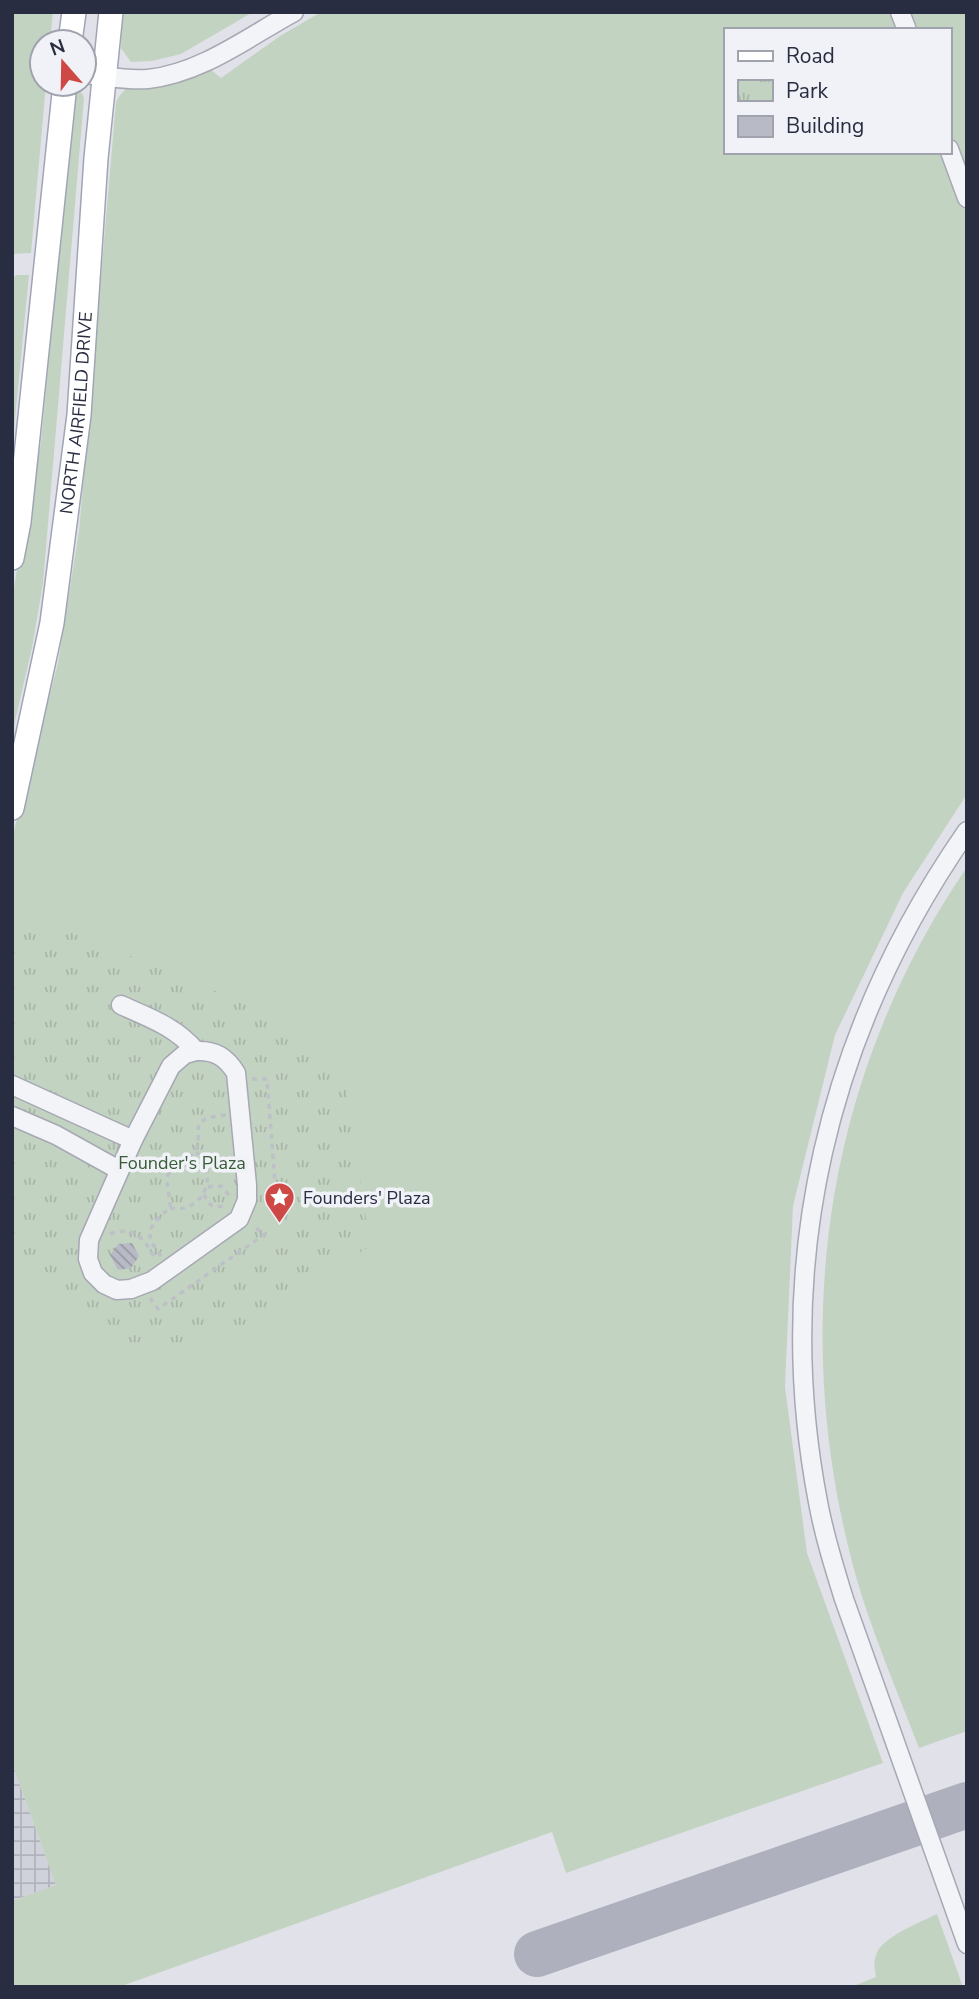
<svg xmlns="http://www.w3.org/2000/svg" width="979" height="1999" font-family="'Nunito Sans',sans-serif">
	<style>
		.industrial { fill: url(#industrial-grid) }
		.grass { fill: #c3d3c2; fill-rule: evenodd }
		.park { fill: url(#park-tufts) }
		.lines { fill: none; stroke-linecap: round; stroke-linejoin: round }
		.taxiway { stroke: #aeb0be; stroke-width: 46 }
		.building { fill: url(#building-back-hatch) }
		.minor-casing { stroke: #a6a8b3; stroke-width: 21 }
		.major-casing { stroke: #a0a5b5; stroke-width: 26 }
		.path { stroke: #bec0c8; stroke-width: 3.5; stroke-dasharray: 5 5; stroke-linecap: butt }
		.minor { stroke: #f3f4f8; stroke-width: 18 }
		.major { stroke: #fff; stroke-width: 23 }
		.labels { text-anchor: middle; dominant-baseline: central; stroke-width: 7; stroke-linejoin: round; paint-order: stroke }
		.street-label { font-size: 18px; fill: #292d41; stroke: #f0f2f7 }
		.park-label { font-size: 18px; fill: #375d36; stroke: #f0f2f7 }
		.poi-label { font-size: 18px; fill: #292d41; stroke: #f0f2f7; text-anchor: start }
	</style>
	<defs>
		<pattern id="industrial-grid" width="8" height="8" patternUnits="userSpaceOnUse" patternTransform="scale(1.75)"><rect width="8" height="8" fill="#cfd1db"/><path d="M0 4h8M4 0v8" fill="none" stroke="#b2b4bd"/></pattern>
		<pattern id="park-tufts" width="24" height="20" patternUnits="userSpaceOnUse" patternTransform="scale(1.75)"><rect width="24" height="20" fill="#c3d3c2"/><path d="M3 7l-1-3M5 7V3M7 7l1-3M15 17l-1-3M17 17v-4M19 17l1-3" fill="none" stroke="#a8b5a8"/></pattern>
		<pattern id="building-back-hatch" width="6" height="6" patternUnits="userSpaceOnUse" patternTransform="scale(1.75)"><rect width="6" height="6" fill="#b8bbc6"/><path d="M-1 5l2 2M0 0l6 6M5-1l2 2" fill="none" stroke="#9698a2"/></pattern>
	</defs>
	<rect width="100%" height="100%" fill="#e1e2e9"/>
	<path class="industrial" d="M12 1763 56 1885 12 1901Z"/>
	<g class="grass">
		<path d="M12 12H53L50 42H42V84H46L31 253 12 254Z"/>
		<path d="M122 12H253L181 54 152 61 131 62 121 48Z"/>
		<path d="M321 12H967V794L903 893 835 1035 793 1206 785 1387 807 1553 883 1763 566 1873 552 1832 119 1987H12V1901L56 1885 12 1763V838L58 663 79 531 116 102C130 76 143 88 168 85 183 83 196 75 210 69L221 78 280 36ZM725 30H949V152H725Z"/>
		<path d="M79 92 82 93 84 98 43 583 32 648 12 734V601L24 523 41 443 73 100Z"/>
		<path d="M16 275H29L12 450V279Z"/>
		<path d="M967 867V1731L919 1748C895 1685 866 1619 850 1554 790 1317 828 1070 967 867Z"/>
		<path d="M937 1914 963 1987H851L876 1977C875 1970 873 1962 876 1955 881 1937 921 1922 937 1914Z"/>
	</g>
	<path class="park" d="M23 914 189 979 258 1011 295 1032 322 1054 346 1084 370 1246 234 1331 181 1343 148 1347 120 1340 12 1261V943Z"/>
	<g class="lines">
		<path class="taxiway" d="M537 1954 967 1805"/>
	</g>
	<path class="building" d="M132 1243 139 1256 131 1268 118 1270 110 1255 118 1244Z"/>
	<g class="lines">
		<defs>
			<g id="minor">
				<path d="M900 12 907 30"/>
				<path d="M84 74C105 76 128 81 148 79 202 73 248 37 294 12"/>
				<path d="M949 149 967 198"/>
				<path d="M967 831C828 1031 772 1262 818 1502 824 1535 834 1567 844 1599L967 1944"/>
				<path d="M121 1005C150 1018 176 1027 196 1051"/>
				<path d="M196 1051C215 1050 226 1057 236 1073L247 1185V1200L239 1219 152 1281 131 1289 117 1290 104 1284 93 1273 88 1259 89 1240 133 1140 171 1066 185 1054Z"/>
				<path d="M12 1085 133 1140"/>
				<path d="M12 1116 56 1135 119 1170"/>
			</g>
			<g id="major">
				<path d="M70 42 74 12"/>
				<path d="M12 558 19 522 65 84"/>
				<path id="s1" d="M12 808 52 623 79 415 96 158 111 12"/>
			</g>
		</defs>
		<use href="#minor" class="minor-casing"/>
		<use href="#major" class="major-casing"/>
		<g class="path">
			<path d="M252 1079H267L277 1209 263 1205"/>
			<path d="M208 1187 221 1186 230 1196"/>
			<path d="M204 1194C209 1206 213 1209 226 1205"/>
			<path d="M170 1208C204 1214 220 1174 196 1152"/>
			<path d="M110 1234C134 1225 145 1239 155 1259"/>
			<path d="M161 1256C142 1232 149 1226 170 1208 171 1198 165 1183 168 1175 172 1164 186 1163 193 1154 208 1134 181 1119 226 1115"/>
			<path d="M150 1298 158 1309 265 1234 254 1227"/>
		</g>
		<use href="#minor" class="minor"/>
		<use href="#major" class="major"/>
	</g>
	<defs>
		<symbol id="sight-pin" viewBox="-11 -11 22 30"><path d="M0 17L-7.5 6A9.5 9.5 0 1 1 7.5 6Z" fill="#ce4945" stroke="#f0f2f7"/><path d="M0-6L1.8-2.2L6-1.7L2.9 1.2L3.7 5.4L0 3.3L-3.7 5.4L-2.9 1.2L-6-1.7L-1.8-2.2Z" fill="#fff"/></symbol>
	</defs>
	<g fill-rule="evenodd">
		<use href="#sight-pin" x="262" y="1180" width="35" height="47"/>
	</g>
	<g class="labels">
		<g class="street-label">
			<text stroke="none"><textPath href="#s1" startOffset="401">NORTH AIRFIELD DRIVE</textPath></text>
		</g>
		<g class="park-label">
			<text x="182" y="1163">Founder's Plaza</text>
		</g>
		<g class="poi-label">
			<text x="303" y="1198">Founders' Plaza</text>
		</g>
	</g>
	<rect width="979" height="1999" fill="none" stroke="#292d41" stroke-width="28"/>
	<rect x="724" y="28" width="228" height="126" fill="#f0f2f7" stroke="#a0a3ae" stroke-width="2"/>
	<rect x="738" y="51" width="35" height="10" fill="#ffffff" stroke="#a0a3ae" stroke-width="2"/>
	<text x="786" y="63" font-size="21" fill="#292d41">Road</text>
	<rect x="738" y="80" width="35" height="21" fill="url(#park-tufts)" stroke="#a0a3ae" stroke-width="2"/>
	<text x="786" y="98" font-size="21" fill="#292d41">Park</text>
	<rect x="738" y="116" width="35" height="21" fill="#b8bbc6" stroke="#a0a3ae" stroke-width="2"/>
	<text x="786" y="133" font-size="21" fill="#292d41">Building</text>
	<g transform="translate(63 63) rotate(340)"><circle r="33" fill="#f0f2f7" stroke="#a0a3ae" stroke-width="2"/>
	<path d="M0-5L12 26L0 18L-12 26Z" fill="#ce4945"/>
	<text y="-10" font-size="19" font-weight="bold" text-anchor="middle" fill="#292d41">N</text>
	</g>
</svg>
